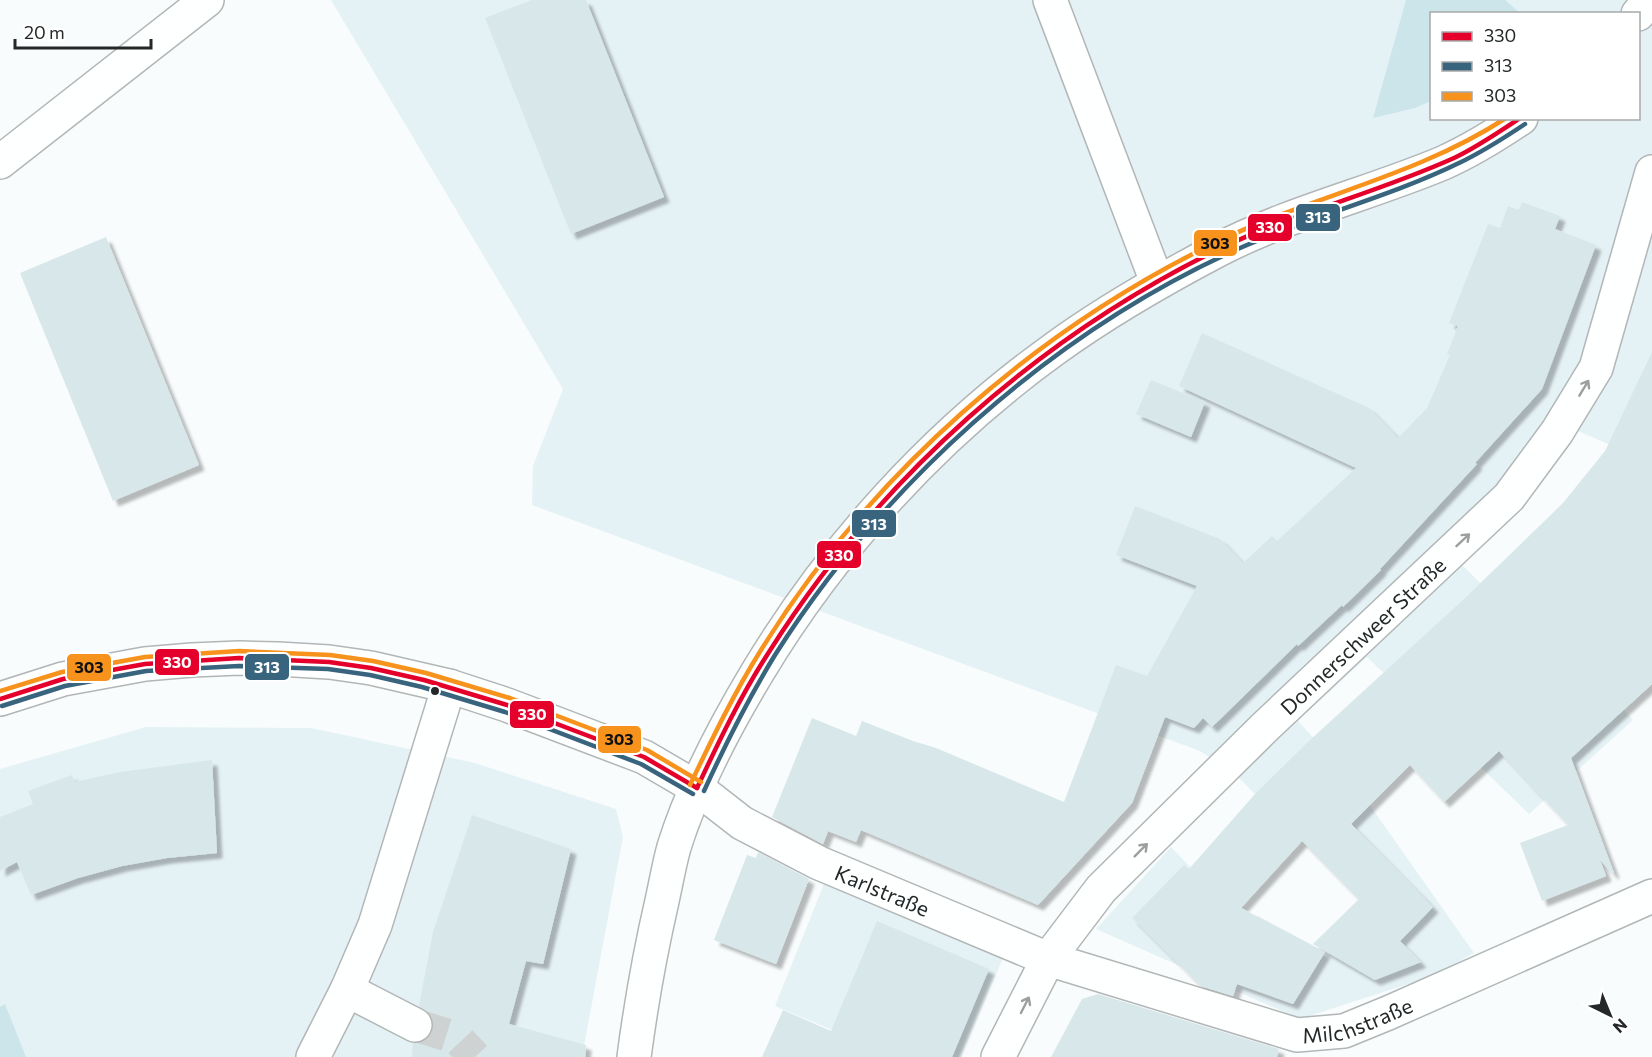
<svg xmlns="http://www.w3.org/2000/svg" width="1652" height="1057" font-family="Commissioner,sans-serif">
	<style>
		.built { fill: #e5f2f5; fill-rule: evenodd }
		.green { fill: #cbe5ea }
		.building { fill: #d8e7ea; filter: url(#shadow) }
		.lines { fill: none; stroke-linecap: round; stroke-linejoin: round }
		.minor-tunnel { stroke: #ced2d2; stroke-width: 33; stroke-dasharray: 33 16; stroke-linecap: butt }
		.minor-casing { stroke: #b2b6b7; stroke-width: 36 }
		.major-casing { stroke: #b2b6b7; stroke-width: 36 }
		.minor { stroke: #feffff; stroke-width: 33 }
		.major { stroke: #feffff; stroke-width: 33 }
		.bus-1-casing { stroke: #fff; stroke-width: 9 }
		.bus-2-casing { stroke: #fff; stroke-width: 9 }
		.bus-3-casing { stroke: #fff; stroke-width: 9 }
		.bus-1 { stroke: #e4002b; stroke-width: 4.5 }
		.bus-2 { stroke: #38647d; stroke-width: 4.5 }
		.bus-3 { stroke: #f7931d; stroke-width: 4.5 }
		.oneway { stroke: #9c9e9f }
		.bus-dot { fill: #242829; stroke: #fff; stroke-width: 2 }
		.labels { text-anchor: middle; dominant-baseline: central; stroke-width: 6; stroke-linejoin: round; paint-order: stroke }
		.street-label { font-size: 21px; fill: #242829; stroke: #fff }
		.line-badge { stroke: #fff; stroke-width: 2 }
		.badge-label { font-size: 16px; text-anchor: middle; font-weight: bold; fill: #fff }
		.pale-badge-label { font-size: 16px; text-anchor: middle; font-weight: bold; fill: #111 }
	</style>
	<defs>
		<filter id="shadow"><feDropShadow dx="5.5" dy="5.5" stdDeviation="1.5" flood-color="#0004"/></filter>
	</defs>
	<rect width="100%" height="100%" fill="#f8fcfc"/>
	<g class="built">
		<path d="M331 0H1652V463L1578 431 1524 502 1460 563 1551 652 1562 643 1633 720 1529 814 1367 657 1298 721 1350 777 1474 953 1433 976 1300 1019 1096 929 1171 847 1246 925 1258 916 1329 954 1372 912 1236 775 1200 751 532 505 533 466 563 389ZM1432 14H1638V118H1432Z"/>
		<path d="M146 727 311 728 475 763 616 809 623 837 582 1057H0V769Z"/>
		<path d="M824 884 1003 958 961 1057H897L775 1006Z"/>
	</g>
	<g class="green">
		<path d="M1406 0H1505L1520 13 1432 14 1431 101 1415 108 1373 118Z"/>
		<path d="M5 1004 26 1057H0V1007Z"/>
	</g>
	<g class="building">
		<path d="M532 0H586L664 197 571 234 485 18Z"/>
		<path d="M1522 202 1560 216 1555 229 1596 245 1542 389 1475 463 1477 464 1380 569 1381 570 1343 607 1342 605 1298 646 1297 644 1212 727 1203 718 1194 728 1165 717 1132 803 1038 905 861 830 856 842 828 831 823 844 772 817 812 718 856 736 862 721 913 741 936 748 1064 802 1116 665 1147 676 1197 586 1116 555 1135 506 1220 539 1243 563 1272 536 1277 541 1356 468 1179 386 1202 333 1369 408 1398 438 1427 408 1450 355 1447 354 1458 326 1449 323 1488 224 1500 228 1508 206 1519 210Z"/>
		<path d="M106 237 199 465 113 501 20 273Z"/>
		<path d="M1652 352V684L1571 758 1614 873 1613 874 1600 860 1606 876 1542 901 1520 843 1568 825 1499 751 1444 802 1410 765 1351 824 1433 907 1400 941 1421 962 1375 980 1313 944 1359 899 1302 841 1241 908 1325 952 1293 1004 1237 984 1233 996 1201 986 1132 918 1184 865 1189 869 1255 794 1309 741 1465 598 1563 503 1605 451Z"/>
		<path d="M1151 380 1205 402 1191 437 1136 414Z"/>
		<path d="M212 760 217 853 167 858 122 866 78 878 31 895 17 862 0 871V817L33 804 28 791 72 775 74 782 120 772Z"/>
		<path d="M472 815 571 849 543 964 526 961 509 1024 586 1045 585 1057H412L413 1043 425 1041 432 1033 434 1025 431 1015 419 1006 433 932Z"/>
		<path d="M758 852 809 879 776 964 714 940 747 855 756 858Z"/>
		<path d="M877 921 989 969 952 1057H762L783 1010 831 1031Z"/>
		<path d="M1098 994 1279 1049 1277 1057H1051L1082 999Z"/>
	</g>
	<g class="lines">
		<path class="minor-tunnel" d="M415 1025 457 1038 475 1057"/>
		<defs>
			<g id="minor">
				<path d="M1050 0 1157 282"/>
				<path d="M0 162 207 0"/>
				<path id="s1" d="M0 699 63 679 145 664 192 660 239 658 278 659 329 662 371 668 449 686 507 705 644 757 697 788 742 823 819 863 1048 959 1297 1035 1344 1031 1388 1013 1652 896"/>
				<path d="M347 990 415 1025"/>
				<path d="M313 1057 347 990 375 925 449 686"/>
				<path id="s2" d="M998 1057 1048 959 1101 889 1265 727 1509 497 1557 432 1596 368 1652 172"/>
			</g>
			<g id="major">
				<path d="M1638 14 1650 0"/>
				<path d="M634 1057C641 1004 650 953 662 901 666 883 669 865 674 847 693 786 724 728 757 673 832 548 934 436 1053 350 1105 312 1161 280 1218 250 1289 213 1369 194 1443 163 1470 151 1496 135 1521 118"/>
			</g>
		</defs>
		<use href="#minor" class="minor-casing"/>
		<use href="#major" class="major-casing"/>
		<use href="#minor" class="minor"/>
		<use href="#major" class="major"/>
		<defs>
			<g id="bus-1">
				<path d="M0 699 63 679 145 664 239 658 329 662 371 668 424 680 507 705 644 757 697 788"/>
				<path d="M697 788C719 741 741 695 769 652 878 479 1039 336 1223 247 1298 212 1379 192 1454 158 1477 147 1499 132 1520 118"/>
			</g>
			<g id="bus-2">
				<path d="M2 706 65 686 146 671 239 666 328 669 370 675 422 687 505 712 641 764 693 794"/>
				<path d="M704 791C725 745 748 699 775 655 882 486 1047 337 1229 253 1304 218 1385 199 1459 163 1482 152 1504 138 1525 124"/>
			</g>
			<g id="bus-3">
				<path d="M0 691 62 672 145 657 239 651 330 655 373 661 426 673 510 698 647 750 701 782"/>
				<path d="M690 785C712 739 734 693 761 650 869 476 1036 328 1221 240 1315 195 1417 176 1506 118"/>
			</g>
		</defs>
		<use href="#bus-1" class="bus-1-casing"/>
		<use href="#bus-2" class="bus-2-casing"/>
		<use href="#bus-3" class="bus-3-casing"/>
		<use href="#bus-1" class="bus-1"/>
		<use href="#bus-2" class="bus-2"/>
		<use href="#bus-3" class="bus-3"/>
	</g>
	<defs><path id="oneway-shaft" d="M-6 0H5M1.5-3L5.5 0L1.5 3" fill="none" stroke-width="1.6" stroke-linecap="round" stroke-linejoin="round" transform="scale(1.5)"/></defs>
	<g class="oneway">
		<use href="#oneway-shaft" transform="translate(1584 388) rotate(-59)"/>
		<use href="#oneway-shaft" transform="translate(1463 540) rotate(-43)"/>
		<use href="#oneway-shaft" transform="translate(1141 850) rotate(-45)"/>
		<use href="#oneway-shaft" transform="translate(1025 1005) rotate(-63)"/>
	</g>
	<circle class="bus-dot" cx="435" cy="691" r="5"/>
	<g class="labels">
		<g class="street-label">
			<text stroke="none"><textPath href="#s2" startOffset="562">Donnerschweer Straße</textPath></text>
			<text stroke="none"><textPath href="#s1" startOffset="938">Karlstraße</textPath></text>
			<text stroke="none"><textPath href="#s1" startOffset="1440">Milchstraße</textPath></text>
		</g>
	</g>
	<g class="line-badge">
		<rect x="1295" y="203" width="46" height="29" rx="6" fill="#38647d"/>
		<rect x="1247" y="213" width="46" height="29" rx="6" fill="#e4002b"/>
		<rect x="1193" y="229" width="45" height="28" rx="6" fill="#f7931d"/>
		<rect x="851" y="509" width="46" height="29" rx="6" fill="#38647d"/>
		<rect x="816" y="540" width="46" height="29" rx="6" fill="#e4002b"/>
		<rect x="154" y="648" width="46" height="28" rx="6" fill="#e4002b"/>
		<rect x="244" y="653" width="46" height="28" rx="6" fill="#38647d"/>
		<rect x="66" y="653" width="46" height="29" rx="6" fill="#f7931d"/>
		<rect x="509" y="700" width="46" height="29" rx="6" fill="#e4002b"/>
		<rect x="597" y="725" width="45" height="29" rx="6" fill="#f7931d"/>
	</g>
	<g class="badge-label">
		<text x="1318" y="223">313</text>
		<text x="1270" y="233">330</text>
		<text x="874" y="530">313</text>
		<text x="839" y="561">330</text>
		<text x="177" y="668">330</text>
		<text x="267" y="673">313</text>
		<text x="532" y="720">330</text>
	</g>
	<g class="pale-badge-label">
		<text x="1215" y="249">303</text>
		<text x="89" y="673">303</text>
		<text x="619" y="745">303</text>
	</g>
	<rect x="1430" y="12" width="210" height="108" fill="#ffffff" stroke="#a7a9a9" stroke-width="1.5"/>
	<rect x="1442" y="32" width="30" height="9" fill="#e4002b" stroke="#a7a9a9" stroke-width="1.5"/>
	<text x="1484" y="42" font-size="18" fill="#242829">330</text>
	<rect x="1442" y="62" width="30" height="9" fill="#38647d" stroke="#a7a9a9" stroke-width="1.5"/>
	<text x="1484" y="72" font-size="18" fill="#242829">313</text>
	<rect x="1442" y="92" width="30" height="9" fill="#f7931d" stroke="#a7a9a9" stroke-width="1.5"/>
	<text x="1484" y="102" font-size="18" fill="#242829">303</text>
	<g transform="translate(1610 1015) rotate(137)" stroke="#ffffff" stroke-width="4.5" paint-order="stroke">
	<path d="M0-4.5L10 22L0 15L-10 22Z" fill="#242829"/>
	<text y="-9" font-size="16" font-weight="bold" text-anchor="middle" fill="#242829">N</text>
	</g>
	<path d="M15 39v9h136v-9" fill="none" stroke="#242829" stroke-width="3"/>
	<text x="24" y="39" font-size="18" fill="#242829" stroke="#ffffff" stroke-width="4.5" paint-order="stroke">20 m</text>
</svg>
